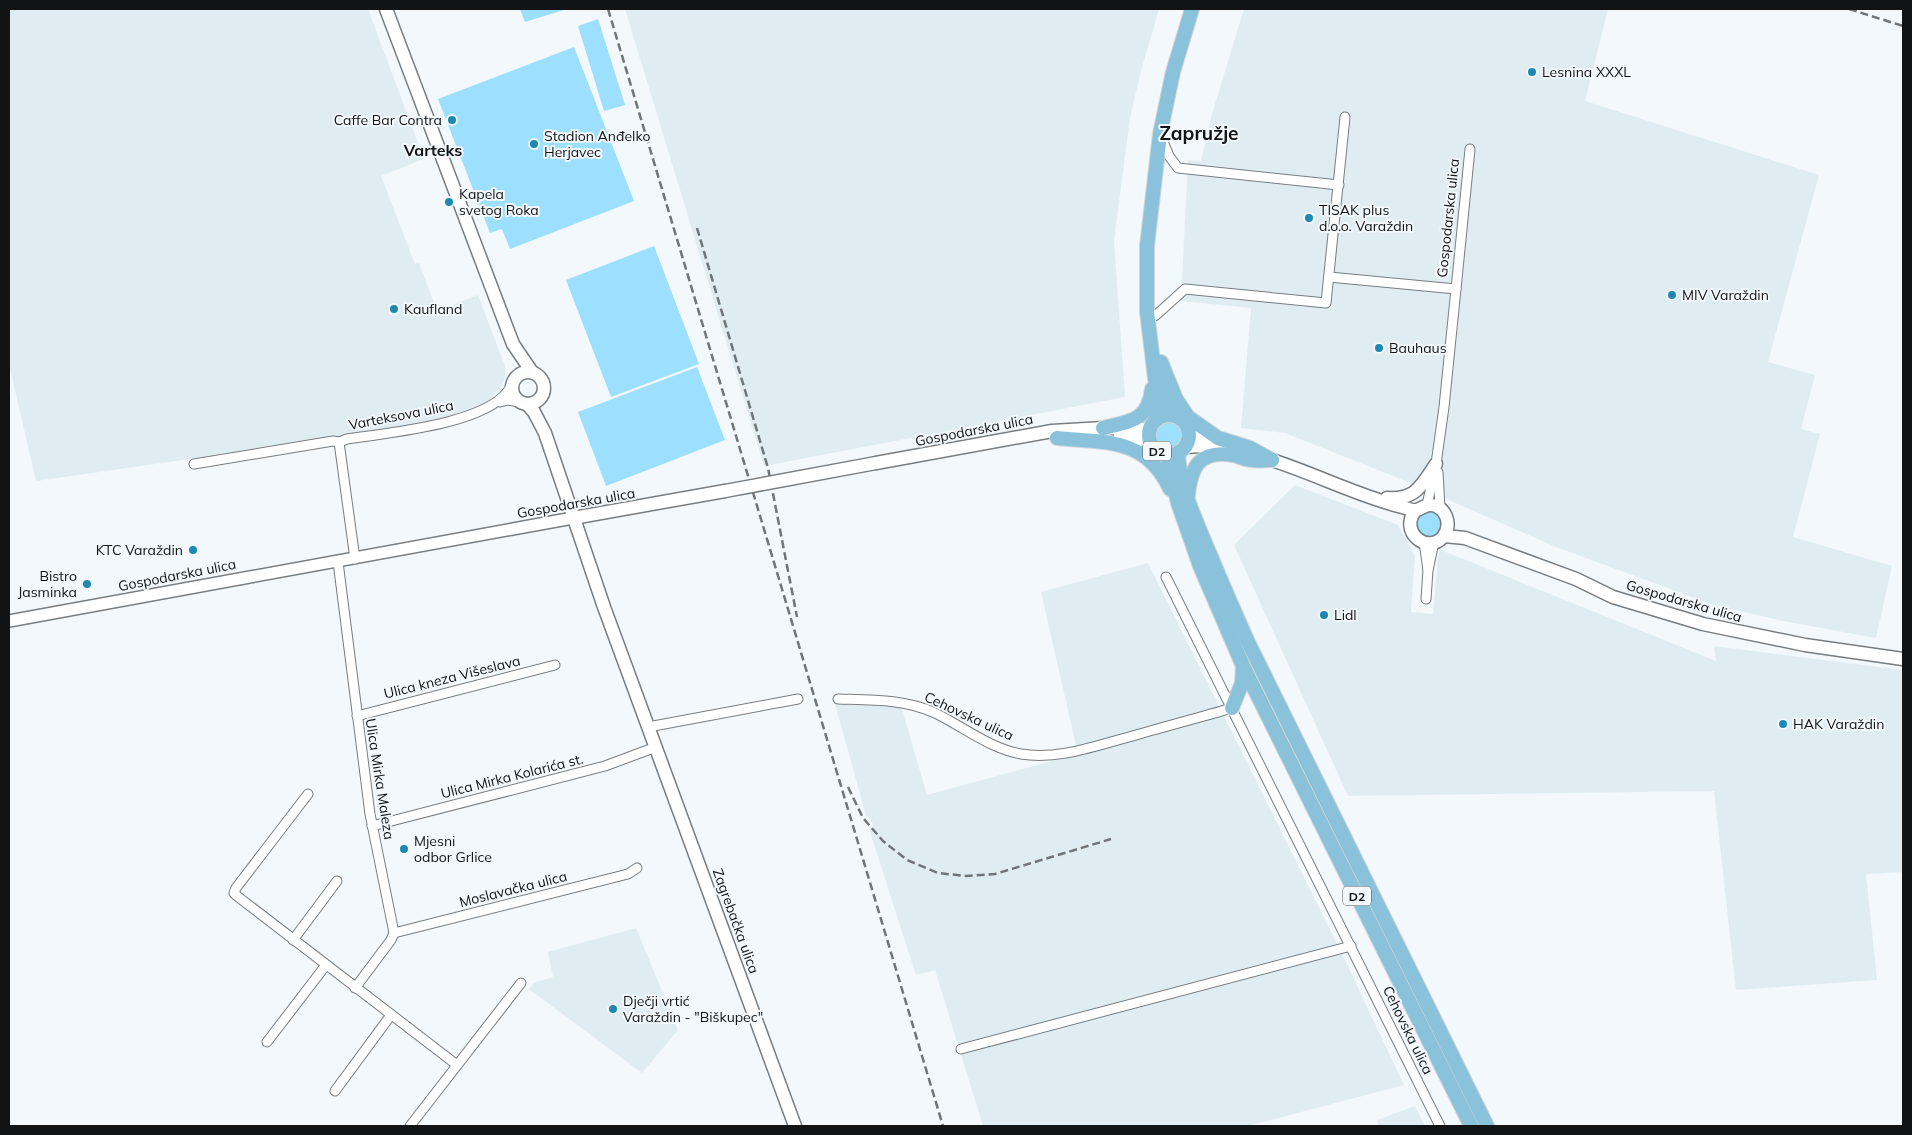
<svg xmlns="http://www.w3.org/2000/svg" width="1912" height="1135" font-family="Mulish,sans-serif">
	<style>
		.built { fill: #dfedf3 }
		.green { fill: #9cdffe }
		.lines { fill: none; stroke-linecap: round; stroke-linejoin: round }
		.minor-casing { stroke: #777d80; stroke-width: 11 }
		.tertiary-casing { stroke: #777d80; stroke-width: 14 }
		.secondary-casing { stroke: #777d80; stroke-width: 15 }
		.primary-casing { stroke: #d4d5d5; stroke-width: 16 }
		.minor { stroke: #fff; stroke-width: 9 }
		.tertiary { stroke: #fff; stroke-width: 11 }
		.secondary { stroke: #fff; stroke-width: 12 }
		.primary { stroke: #89c2da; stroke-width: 14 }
		.rail { stroke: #717577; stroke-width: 2.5; stroke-dasharray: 8 4; stroke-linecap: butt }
		.secondary-bridge-casing { stroke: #777d80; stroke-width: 15; stroke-linecap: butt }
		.secondary-bridge { stroke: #fff; stroke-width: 12 }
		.poi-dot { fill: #1d89b0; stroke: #f2f8fc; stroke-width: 2 }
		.labels { text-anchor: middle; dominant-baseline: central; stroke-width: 4; stroke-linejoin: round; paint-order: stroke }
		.shield { fill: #f2f8fc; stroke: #54585a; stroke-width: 1 }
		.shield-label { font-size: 12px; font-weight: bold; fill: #111314 }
		.poi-label { font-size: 14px; fill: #111314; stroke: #f2f8fc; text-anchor: start }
		.street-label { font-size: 14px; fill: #111314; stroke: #f2f8fc }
		.quarter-label { font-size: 16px; font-weight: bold; fill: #111314; stroke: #f2f8fc }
		.district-label { font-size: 19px; font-weight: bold; fill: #111314; stroke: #f2f8fc }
	</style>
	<rect width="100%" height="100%" fill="#f2f8fc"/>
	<g class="built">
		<path d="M9 9H368L424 159 381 176 415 264 419 263 437 311 478 295 505 366V378L499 390 488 402 457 417 302 443 36 481 9 364Z"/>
		<path d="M625 9H1159L1141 71 1130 118 1114 241 1125 397 764 466Z"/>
		<path d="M1244 9H1608L1585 101 1819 175 1768 362 1815 375 1801 429 1820 434 1793 537 1892 566 1876 638 1783 621 1714 605 1556 547 1403 480 1285 433 1241 428 1251 308 1181 301 1188 160 1201 161 1212 114Z"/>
		<path d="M1295 485 1398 525 1415 556 1411 612 1433 614 1438 556 1441 550 1716 661 1714 646 1903 670V872L1866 874 1877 980 1736 990 1714 791 1348 796 1234 545Z"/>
		<path d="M1148 563 1344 958 1404 1085 1248 1126H983L935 970 916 975 869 829 874 825 866 815 835 704 893 706 902 709 927 795 1078 754 1041 592Z"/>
		<path d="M636 928 678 1030 642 1073 529 989 534 983 553 977 548 952Z"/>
		<path d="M1415 1106 1425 1126H1379L1377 1120Z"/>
	</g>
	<g class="green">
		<path d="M520 9H567L525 22Z"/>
		<path d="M598 19 625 105 604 111 578 26Z"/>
		<path d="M574 47 634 201 510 249 502 229 490 233 438 99Z"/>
		<path d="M654 246 699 364 611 397 566 280Z"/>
		<path d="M697 367 725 440 606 486 578 412Z"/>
		<circle cx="1168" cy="436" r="15"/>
		<circle cx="1429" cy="524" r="13"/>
	</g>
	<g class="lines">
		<defs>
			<g id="minor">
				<path d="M1161 137 1169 156 1178 168 1339 185"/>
				<path d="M1329 277 1456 289 1444 407 1436 464 1427 505"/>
				<path d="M1456 289 1470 149"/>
				<path d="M1155 316 1185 289 1326 303 1345 117"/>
				<path d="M500 402 508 400 519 402"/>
				<path d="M194 464 333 441 339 442"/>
				<path d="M1438 472 1440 508"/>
				<path d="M1424 542 1428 570"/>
				<path d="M355 559 339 442 347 439C386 433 493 424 511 386"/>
				<path d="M338 562 370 814 394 933 391 940 355 988"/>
				<path d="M1166 577 1440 1126"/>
				<path d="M1426 599 1428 570 1434 542"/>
				<path d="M838 699C871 700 905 699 935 713 964 727 989 748 1021 754 1058 760 1094 746 1129 737 1163 727 1198 718 1232 708"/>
				<path d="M357 716 555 665"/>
				<path d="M648 727 798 699"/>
				<path d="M308 794 236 888 234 893 237 896 457 1065"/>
				<path d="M372 826 605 766 656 747"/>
				<path d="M394 933 628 874 637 868"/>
				<path d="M293 940 337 881"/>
				<path d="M267 1042 326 965"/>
				<path d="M961 1049 1351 946"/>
				<path d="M335 1091 391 1015"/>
				<path d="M410 1126 521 983"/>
			</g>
			<path id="tertiary" d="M9 621 573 518"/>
			<g id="secondary">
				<path d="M386 9 513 344 532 372"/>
				<circle cx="528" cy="388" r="16"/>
				<path d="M527 404 534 412 545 433 604 607 795 1126"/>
				<path d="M1188 429 1204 439 1224 445"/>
				<path d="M1120 435 1139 439 1152 446"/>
				<path d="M1185 447 1203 446 1214 448"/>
				<path d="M1262 457C1310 471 1354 495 1402 507 1406 508 1413 511 1417 510 1424 507 1429 502 1438 507 1448 513 1451 527 1443 537 1427 555 1398 531 1416 510"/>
				<path d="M876 463 1052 431 1103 428 1150 429"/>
				<path d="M1387 498C1416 500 1421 486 1436 464"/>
				<path d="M573 518 725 491"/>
				<path d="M1444 536 1465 538 1576 579 1613 597 1703 624 1805 645 1903 659"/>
			</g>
			<g id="primary">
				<path d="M1161 362 1176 399 1188 417 1218 438 1250 448 1272 460"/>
				<path d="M1165 389 1171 415"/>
				<circle cx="1169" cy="435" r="20"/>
				<path d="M1156 420 1158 403 1147 312V246L1160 134 1173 72 1192 9"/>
				<path d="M1103 428C1131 421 1148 421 1152 389"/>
				<path d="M1057 438C1105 443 1146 437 1170 489"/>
				<path d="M1178 453C1179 483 1192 511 1203 538 1218 573 1232 607 1248 642L1487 1126"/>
				<path d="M1167 455 1178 503 1200 566 1243 666 1471 1126"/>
				<path d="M1188 495C1191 466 1200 450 1233 455 1239 456 1245 460 1252 460 1258 461 1265 460 1272 460"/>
				<path d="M1232 708 1242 683 1243 667"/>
			</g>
		</defs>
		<use href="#minor" class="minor-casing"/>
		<use href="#tertiary" class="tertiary-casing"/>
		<use href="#secondary" class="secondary-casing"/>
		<use href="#primary" class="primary-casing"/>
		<use href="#minor" class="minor"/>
		<use href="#tertiary" class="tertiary"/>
		<use href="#secondary" class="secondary"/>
		<use href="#primary" class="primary"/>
		<g class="rail">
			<path d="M608 9 943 1126"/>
			<path d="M1849 9 1903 26"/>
			<path d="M697 228 768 468 797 617"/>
			<path d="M848 787 863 818 883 841 907 860 938 873 966 876 995 874 1111 839"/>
		</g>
		<defs>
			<path id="secondary-bridge" d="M725 491 876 463"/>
		</defs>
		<use href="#secondary-bridge" class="secondary-bridge-casing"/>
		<use href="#secondary-bridge" class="secondary-bridge"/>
	</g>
	<g class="poi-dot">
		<circle cx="1532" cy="72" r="5"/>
		<circle cx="452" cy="120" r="5"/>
		<circle cx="534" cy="144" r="5"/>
		<circle cx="449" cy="202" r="5"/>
		<circle cx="1309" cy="218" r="5"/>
		<circle cx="1672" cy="295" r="5"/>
		<circle cx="394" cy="309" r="5"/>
		<circle cx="1379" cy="348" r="5"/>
		<circle cx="193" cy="550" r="5"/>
		<circle cx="87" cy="584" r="5"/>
		<circle cx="1324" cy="615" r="5"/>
		<circle cx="1783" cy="724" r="5"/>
		<circle cx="404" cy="849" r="5"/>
		<circle cx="613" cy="1009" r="5"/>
	</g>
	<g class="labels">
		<g class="shield">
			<rect x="1143" y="441.5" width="28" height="19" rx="4"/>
			<rect x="1343" y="886.5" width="28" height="19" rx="4"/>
		</g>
		<g class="shield-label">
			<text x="1157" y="451">D2</text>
			<text x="1357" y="896">D2</text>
		</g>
		<g class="poi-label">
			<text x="1542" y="72">Lesnina XXXL</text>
			<text x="442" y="120" text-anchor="end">Caffe Bar Contra</text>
			<text x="544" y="136">Stadion Anđelko<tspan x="544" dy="16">Herjavec</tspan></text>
			<text x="459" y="194">Kapela<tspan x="459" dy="16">svetog Roka</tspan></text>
			<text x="1319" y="210">TISAK plus<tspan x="1319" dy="16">d.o.o. Varaždin</tspan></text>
			<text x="1682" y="295">MIV Varaždin</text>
			<text x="404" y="309">Kaufland</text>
			<text x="1389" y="348">Bauhaus</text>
			<text x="183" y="550" text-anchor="end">KTC Varaždin</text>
			<text x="77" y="576" text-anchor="end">Bistro<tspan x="77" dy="16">Jasminka</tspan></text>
			<text x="1334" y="615">Lidl</text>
			<text x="1793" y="724">HAK Varaždin</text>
			<text x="414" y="841">Mjesni<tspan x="414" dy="16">odbor Grlice</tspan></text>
			<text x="623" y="1001">Dječji vrtić<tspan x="623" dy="16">Varaždin - "Biškupec"</tspan></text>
		</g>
		<g class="street-label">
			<text transform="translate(1448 218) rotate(-84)">Gospodarska ulica</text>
			<text transform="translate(401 415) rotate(-11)">Varteksova ulica</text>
			<text transform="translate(974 430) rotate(-11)">Gospodarska ulica</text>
			<text transform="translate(576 503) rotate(-10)">Gospodarska ulica</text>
			<text transform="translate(177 575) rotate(-11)">Gospodarska ulica</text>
			<text transform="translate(1684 601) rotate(16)">Gospodarska ulica</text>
			<text transform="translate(452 677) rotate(-14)">Ulica kneza Višeslava</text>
			<text transform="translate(969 716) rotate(25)">Cehovska ulica</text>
			<text transform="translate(512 776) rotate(-14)">Ulica Mirka Kolarića st.</text>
			<text transform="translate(380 779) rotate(81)">Ulica Mirka Maleza</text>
			<text transform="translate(513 889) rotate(-14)">Moslavačka ulica</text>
			<text transform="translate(736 921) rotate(70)">Zagrebačka ulica</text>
			<text transform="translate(1408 1030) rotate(64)">Cehovska ulica</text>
		</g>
		<g class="quarter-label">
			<text x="433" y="150">Varteks</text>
		</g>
		<g class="district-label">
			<text x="1199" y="133">Zapružje</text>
		</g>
	</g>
	<rect width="1912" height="1135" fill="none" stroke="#111314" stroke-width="20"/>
</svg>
